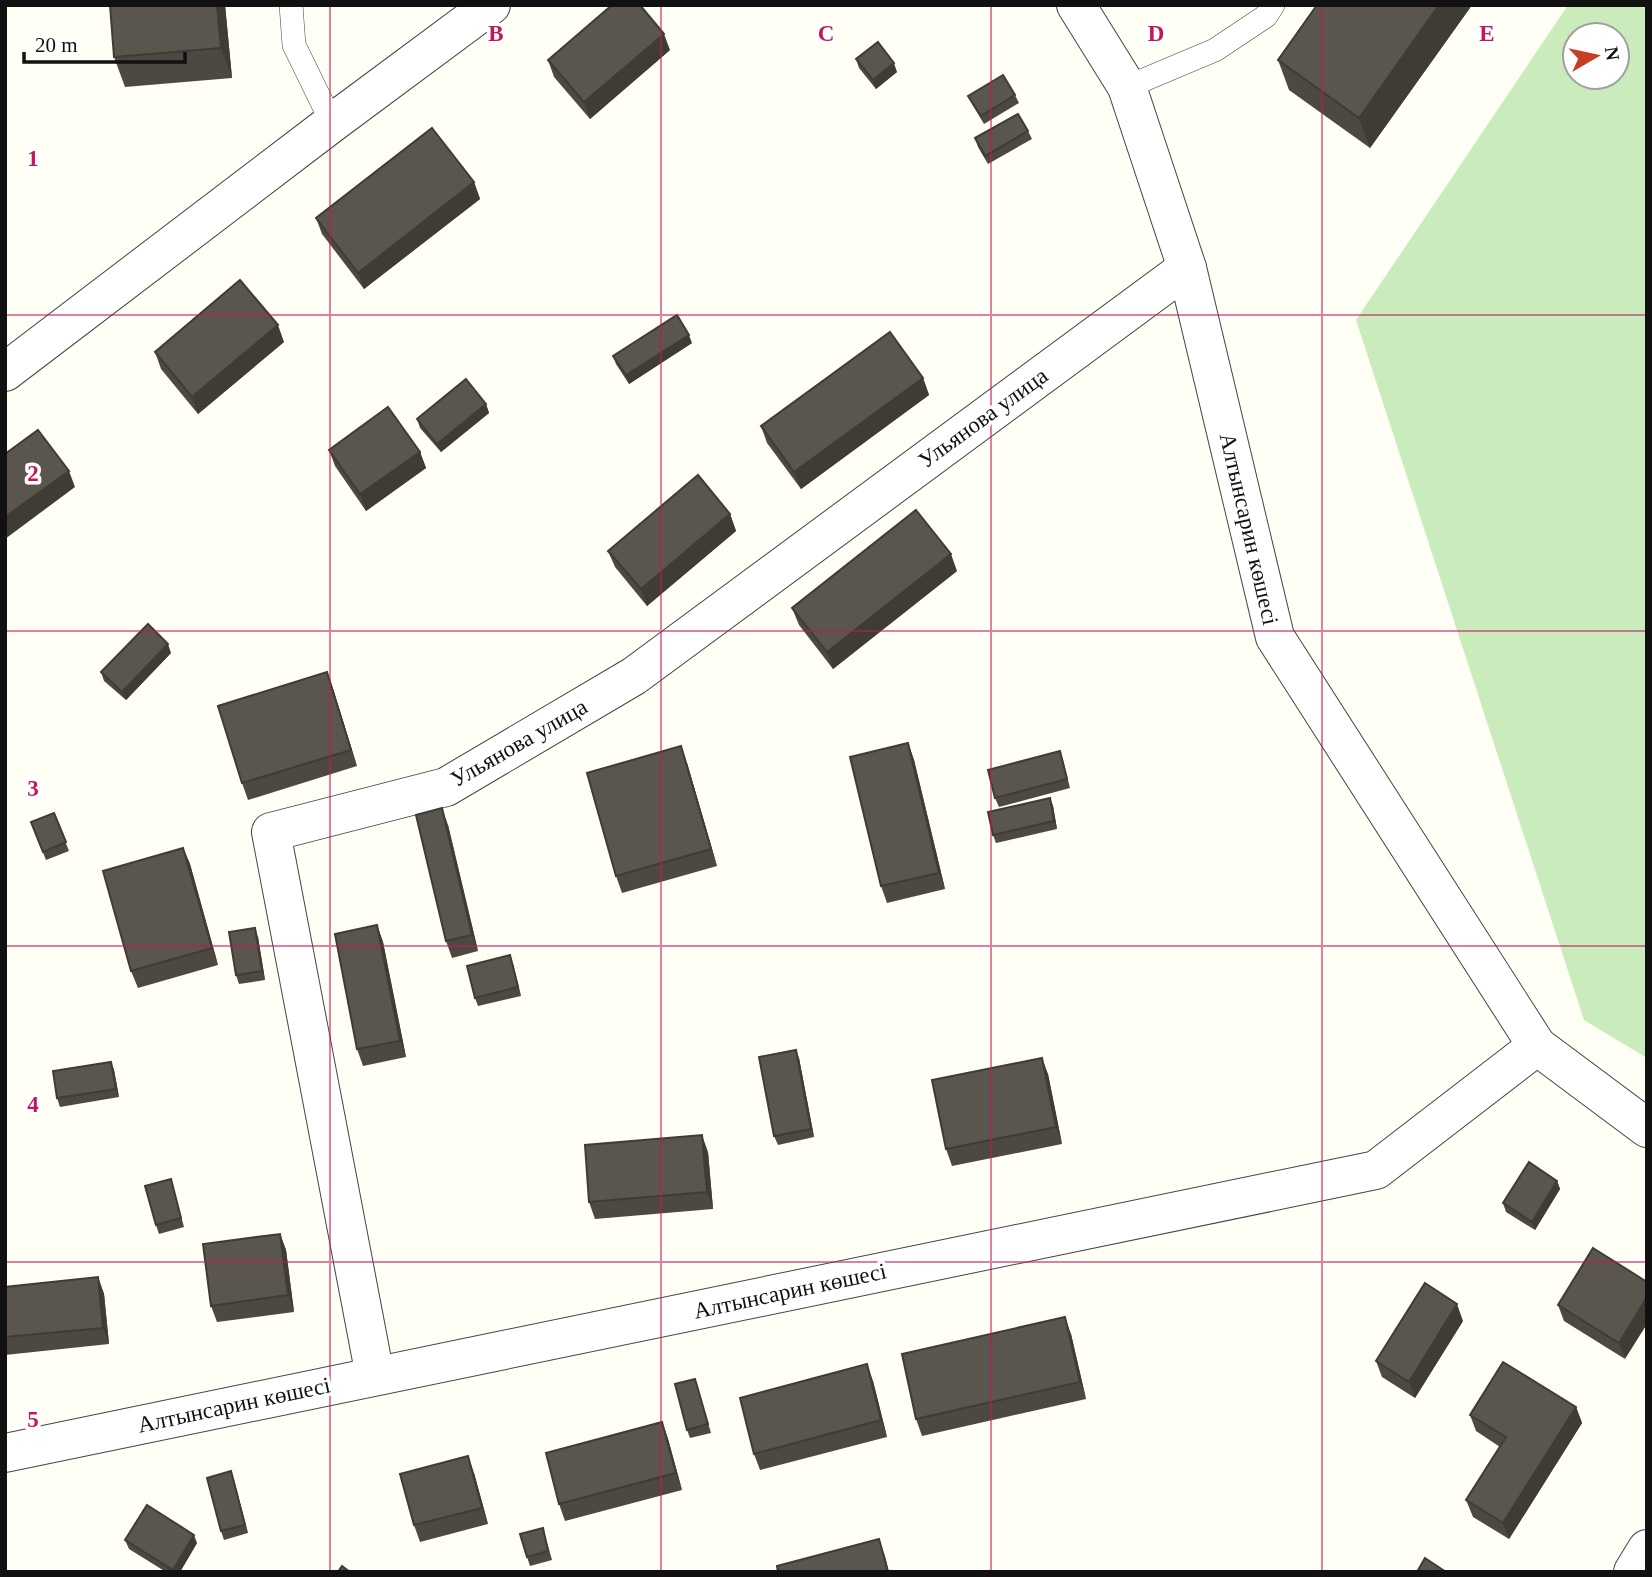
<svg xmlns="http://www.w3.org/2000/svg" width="1652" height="1577" font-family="Georgia,serif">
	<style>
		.green { fill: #caecbc; fill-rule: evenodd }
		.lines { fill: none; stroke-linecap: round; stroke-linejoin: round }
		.service-casing { stroke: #444; stroke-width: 24 }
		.minor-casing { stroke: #444; stroke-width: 40 }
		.tertiary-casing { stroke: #444; stroke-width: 40 }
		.service { stroke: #fff; stroke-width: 23 }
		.minor { stroke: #fff; stroke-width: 38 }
		.tertiary { stroke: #fff; stroke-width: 38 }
		.wall { fill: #4d4942 }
		.shaded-wall { fill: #3f3c36 }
		.building { fill: #5a554d; stroke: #3f3c36; stroke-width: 2 }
		.grid { fill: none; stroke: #c2185b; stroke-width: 2; stroke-opacity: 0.55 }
		.labels { text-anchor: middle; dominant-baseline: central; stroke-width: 7; stroke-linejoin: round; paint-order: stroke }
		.street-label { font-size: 23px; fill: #111; stroke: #fff }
		.grid-label { font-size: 23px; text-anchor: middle; font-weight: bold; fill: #c2185b; stroke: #fff; stroke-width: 7; stroke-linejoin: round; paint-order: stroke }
	</style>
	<rect width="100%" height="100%" fill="#fffff5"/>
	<path class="green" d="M1568 5H1647V1058L1584 1020 1356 320ZM1575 35H1617V77H1575Z"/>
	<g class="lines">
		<defs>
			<g id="service">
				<path d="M291 5 294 45 332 123"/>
				<path d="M1127 87 1215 50 1266 16 1273 5"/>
			</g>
			<g id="minor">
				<path d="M5 372 332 123 491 5"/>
				<path d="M375 1376 271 832 446 787 634 676 1187 268"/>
				<path d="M5 1453 1376 1170 1537 1046"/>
				<path d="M1633 1572 1647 1549"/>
			</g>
			<path id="tertiary" d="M1076 5 1127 87 1187 268 1275 637 1537 1046 1647 1128"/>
		</defs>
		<use href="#service" class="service-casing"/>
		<use href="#minor" class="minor-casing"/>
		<use href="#tertiary" class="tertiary-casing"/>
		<use href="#service" class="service"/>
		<use href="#minor" class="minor"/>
		<use href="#tertiary" class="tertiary"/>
	</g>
	<g class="wall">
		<path d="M110 5H225L232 78 125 87 114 57Z"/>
		<path d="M1317 5H1472L1370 148 1289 90 1278 60Z"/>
		<path d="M670 50 590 119 554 77 548 60Z"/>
		<path d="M856 59 897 72 876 89 859 68Z"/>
		<path d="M1015 95 1019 103 984 124 972 104 968 96Z"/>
		<path d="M1028 131 1032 139 988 164 978 147 975 138Z"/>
		<path d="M474 182 480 199 364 289 322 234 316 218Z"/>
		<path d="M284 342 198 414 161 369 155 352Z"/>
		<path d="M692 343 629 384 616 364 613 356Z"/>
		<path d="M923 378 929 395 801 489 767 443 761 426Z"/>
		<path d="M486 404 489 413 441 452 420 428 417 419Z"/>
		<path d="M329 450 420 452 426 468 366 511 335 466Z"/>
		<path d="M730 514 736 531 647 606 615 567 608 551Z"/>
		<path d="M957 571 833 669 799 625 792 608Z"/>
		<path d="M171 653 126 700 104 681 101 672Z"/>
		<path d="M333 689 357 766 248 800 242 783Z"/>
		<path d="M908 743 914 760 945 889 887 903 881 886Z"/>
		<path d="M1063 760 1070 788 999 807 995 798Z"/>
		<path d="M687 763 717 866 622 893 616 876Z"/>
		<path d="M1050 798 1053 806 1057 829 996 843 993 835Z"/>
		<path d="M54 813 69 851 46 860 31 822Z"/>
		<path d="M448 825 478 951 452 958 446 941Z"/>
		<path d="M183 848 190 864 218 965 138 988 131 971Z"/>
		<path d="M377 925 383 942 406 1057 363 1066 357 1049Z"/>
		<path d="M258 937 265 980 239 984 236 975Z"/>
		<path d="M513 964 521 996 478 1006 475 998Z"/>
		<path d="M799 1058 814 1137 778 1145 774 1136Z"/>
		<path d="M111 1062 114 1070 119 1097 60 1107 57 1098Z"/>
		<path d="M1048 1074 1062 1144 952 1166 946 1149Z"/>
		<path d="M708 1152 713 1209 595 1219 589 1202Z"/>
		<path d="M171 1179 184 1227 159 1234 156 1225Z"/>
		<path d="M1557 1181 1560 1189 1535 1230 1506 1212 1503 1203Z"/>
		<path d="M280 1234 286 1250 294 1312 217 1322 211 1306Z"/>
		<path d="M1593 1248 1625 1359 1564 1321 1558 1305Z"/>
		<path d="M98 1277 104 1294 109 1344 5 1355V1287Z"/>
		<path d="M1463 1321 1415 1398 1382 1377 1376 1361Z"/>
		<path d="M1071 1334 1086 1399 922 1436 916 1419Z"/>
		<path d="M873 1381 887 1437 760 1470 754 1454Z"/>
		<path d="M698 1388 711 1433 690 1438 687 1430Z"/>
		<path d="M1576 1407 1582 1423 1509 1539 1473 1517 1466 1500 1500 1447 1476 1431 1470 1415Z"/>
		<path d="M662 1422 668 1439 682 1490 565 1521 559 1504Z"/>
		<path d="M231 1471 248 1533 224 1540 221 1531Z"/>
		<path d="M474 1473 488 1524 420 1542 414 1525Z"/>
		<path d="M543 1528 552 1560 530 1566 527 1557Z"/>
		<path d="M125 1540 197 1543 180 1572H166L129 1549Z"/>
	</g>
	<g class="shaded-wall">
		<path d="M217 5H225L232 78 221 48Z"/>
		<path d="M1439 5H1472L1370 148 1359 118Z"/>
		<path d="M664 34 670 50 590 119 584 102Z"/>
		<path d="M894 63 897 72 876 89 873 80Z"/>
		<path d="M474 182 480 199 364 289 358 273Z"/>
		<path d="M278 325 284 342 198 414 192 397Z"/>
		<path d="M689 335 692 343 629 384 626 375Z"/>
		<path d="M923 378 929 395 801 489 794 472Z"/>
		<path d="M486 404 489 413 441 452 437 444Z"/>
		<path d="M420 452 426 468 366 511 360 494Z"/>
		<path d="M69 471 75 487 5 539V517Z"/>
		<path d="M730 514 736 531 647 606 641 589Z"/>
		<path d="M951 554 957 571 833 669 827 652Z"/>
		<path d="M168 644 171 653 126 700 122 692Z"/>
		<path d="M327 672 333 689 357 766 351 750Z"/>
		<path d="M908 743 914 760 945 889 939 873Z"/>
		<path d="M681 746 687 763 717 866 711 849Z"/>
		<path d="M1050 798 1053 806 1057 829 1054 821Z"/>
		<path d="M442 808 448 825 478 951 472 935Z"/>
		<path d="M183 848 190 864 218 965 212 948Z"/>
		<path d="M377 925 383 942 406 1057 400 1041Z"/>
		<path d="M255 928 258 937 265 980 262 971Z"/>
		<path d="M510 955 513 964 521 996 518 987Z"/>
		<path d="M796 1050 799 1058 814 1137 811 1129Z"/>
		<path d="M1042 1058 1048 1074 1062 1144 1056 1127Z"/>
		<path d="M111 1062 114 1070 119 1097 116 1089Z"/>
		<path d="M702 1135 708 1152 713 1209 707 1192Z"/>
		<path d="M1557 1181 1560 1189 1535 1230 1532 1222Z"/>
		<path d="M280 1234 286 1250 294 1312 288 1295Z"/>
		<path d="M98 1277 104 1294 109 1344 103 1328Z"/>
		<path d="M1647 1297V1324L1625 1359 1619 1343Z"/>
		<path d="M1457 1304 1463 1321 1415 1398 1409 1382Z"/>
		<path d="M1065 1317 1071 1334 1086 1399 1080 1382Z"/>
		<path d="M867 1364 873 1381 887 1437 881 1420Z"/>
		<path d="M1576 1407 1582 1423 1509 1539 1503 1523Z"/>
		<path d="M662 1422 668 1439 682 1490 676 1473Z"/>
		<path d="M468 1456 474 1473 488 1524 482 1508Z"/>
		<path d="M231 1471 234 1480 248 1533 245 1525Z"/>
		<path d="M194 1535 197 1543 180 1572H173V1570Z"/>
		<path d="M879 1539 885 1556 889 1572H888Z"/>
	</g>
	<g class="building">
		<path d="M110 5H217L221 48 114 57Z"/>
		<path d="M612 5H640L664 34 584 102 548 60Z"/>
		<path d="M1317 5H1439L1359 118 1278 60Z"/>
		<path d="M878 42 894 63 873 80 856 59Z"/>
		<path d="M1003 75 1015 95 981 116 968 96Z"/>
		<path d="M1018 114 1028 131 985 156 975 138Z"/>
		<path d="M432 128 474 182 358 273 316 218Z"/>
		<path d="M240 280 278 325 192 397 155 352Z"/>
		<path d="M677 315 689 335 626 375 613 356Z"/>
		<path d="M890 332 923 378 794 472 761 426Z"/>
		<path d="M466 379 486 404 437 444 417 419Z"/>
		<path d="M388 407 420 452 360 494 329 450Z"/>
		<path d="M38 430 69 471 5 517V454Z"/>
		<path d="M698 475 730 514 641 589 608 551Z"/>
		<path d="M916 510 951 554 827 652 792 608Z"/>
		<path d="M148 624 168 644 122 692 101 672Z"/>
		<path d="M327 672 351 750 242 783 218 706Z"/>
		<path d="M908 743 939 873 881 886 850 757Z"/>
		<path d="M681 746 711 849 616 876 587 773Z"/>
		<path d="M1060 751 1067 779 995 798 988 770Z"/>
		<path d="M1050 798 1054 821 993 835 988 812Z"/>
		<path d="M442 808 472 935 446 941 416 815Z"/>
		<path d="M54 813 66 842 43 852 31 822Z"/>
		<path d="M183 848 212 948 131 971 103 871Z"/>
		<path d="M377 925 400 1041 357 1049 335 934Z"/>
		<path d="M255 928 262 971 236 975 229 932Z"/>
		<path d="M510 955 518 987 475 998 467 966Z"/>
		<path d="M796 1050 811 1129 774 1136 759 1057Z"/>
		<path d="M1042 1058 1056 1127 946 1149 932 1080Z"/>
		<path d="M111 1062 116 1089 57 1098 53 1071Z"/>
		<path d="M702 1135 707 1192 589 1202 585 1145Z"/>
		<path d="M1529 1162 1557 1181 1532 1222 1503 1203Z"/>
		<path d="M171 1179 181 1218 156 1225 145 1186Z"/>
		<path d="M280 1234 288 1295 211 1306 203 1244Z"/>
		<path d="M1593 1248 1647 1282V1297L1619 1343 1558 1305Z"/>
		<path d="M98 1277 103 1328 5 1337V1287Z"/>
		<path d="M1425 1283 1457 1304 1409 1382 1376 1361Z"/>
		<path d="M1065 1317 1080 1382 916 1419 902 1354Z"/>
		<path d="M1503 1362 1576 1407 1503 1523 1466 1500 1506 1437 1470 1415Z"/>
		<path d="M867 1364 881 1420 754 1454 740 1398Z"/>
		<path d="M695 1379 708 1424 687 1430 675 1384Z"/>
		<path d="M662 1422 676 1473 559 1504 546 1453Z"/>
		<path d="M468 1456 482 1508 414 1525 400 1474Z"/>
		<path d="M231 1471 245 1525 221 1531 207 1478Z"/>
		<path d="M147 1505 194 1535 173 1570 125 1540Z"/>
		<path d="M543 1528 548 1551 527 1557 520 1534Z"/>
		<path d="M879 1539 888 1572H778L777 1566Z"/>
		<path d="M1425 1558 1446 1572H1417Z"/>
		<path d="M342 1566 350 1572H338Z"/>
	</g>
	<path class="grid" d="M330 5V1572M661 5V1572M991 5V1572M1322 5V1572M5 315H1647M5 631H1647M5 946H1647M5 1262H1647"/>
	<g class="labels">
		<g class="street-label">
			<text transform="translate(983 418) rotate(-36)">Ульянова улица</text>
			<text transform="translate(1249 529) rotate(77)">Алтынсарин көшесі</text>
			<text transform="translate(519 743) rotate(-30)">Ульянова улица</text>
			<text transform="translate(790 1291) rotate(-12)">Алтынсарин көшесі</text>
			<text transform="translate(234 1405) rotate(-12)">Алтынсарин көшесі</text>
		</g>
	</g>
	<g class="grid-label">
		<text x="496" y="41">B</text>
		<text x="826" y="41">C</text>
		<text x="1156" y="41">D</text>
		<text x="1487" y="41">E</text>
		<text x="33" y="166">1</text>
		<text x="33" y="481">2</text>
		<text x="33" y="796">3</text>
		<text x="33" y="1112">4</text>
		<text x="33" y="1427">5</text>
	</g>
	<rect width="1652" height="1577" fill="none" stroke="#111111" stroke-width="14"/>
	<g transform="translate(1596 56) rotate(81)"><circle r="33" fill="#ffffff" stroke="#a0a0a0" stroke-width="2"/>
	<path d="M0-5L12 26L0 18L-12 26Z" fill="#c73f23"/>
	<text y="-10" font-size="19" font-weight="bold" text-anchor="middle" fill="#111111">N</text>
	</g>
	<path d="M24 52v10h161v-10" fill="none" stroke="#111111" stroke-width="3.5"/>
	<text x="35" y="52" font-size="21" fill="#111111" stroke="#ffffff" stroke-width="5" paint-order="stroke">20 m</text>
</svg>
